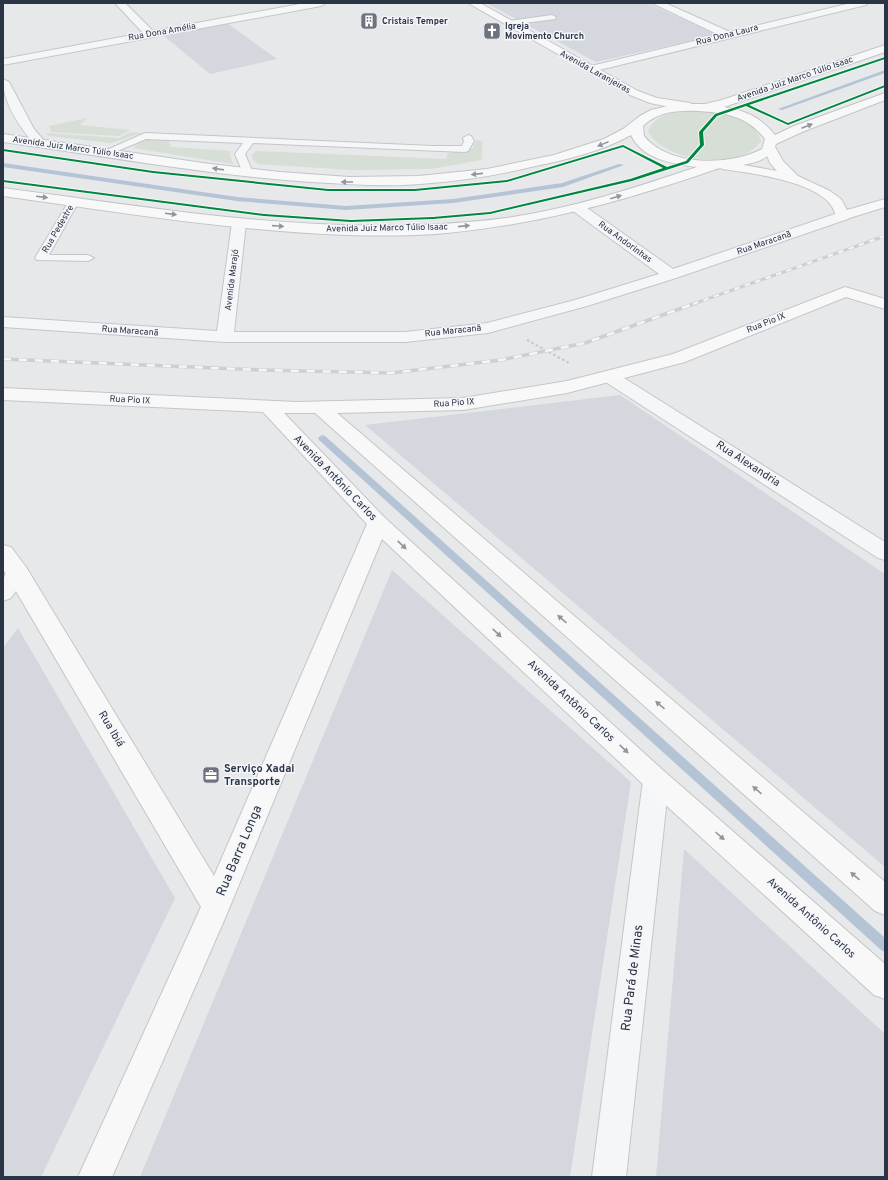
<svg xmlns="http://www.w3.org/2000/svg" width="888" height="1180" font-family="Overpass,sans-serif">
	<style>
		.built { fill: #d4d7dd }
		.green { fill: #d6ded6 }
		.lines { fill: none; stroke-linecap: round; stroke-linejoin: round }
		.stream { fill: #b4c4d5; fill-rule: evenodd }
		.lane-casing { stroke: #c4c6c8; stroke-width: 2 }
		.street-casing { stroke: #c4c6c8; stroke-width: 2 }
		.secondary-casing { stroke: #c4c6c8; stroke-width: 2 }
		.primary-casing { stroke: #c2c5c8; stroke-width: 2 }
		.path { stroke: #c5c6ca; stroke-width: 2; stroke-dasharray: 2.5 2.5; stroke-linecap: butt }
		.lane { fill: #f5f6f7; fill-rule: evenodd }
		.street { fill: #f5f6f7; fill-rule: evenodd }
		.secondary { fill: #f8f8f8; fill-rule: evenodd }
		.primary { fill: #f8f8f8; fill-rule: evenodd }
		.rail-far1-casing { stroke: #cecfd2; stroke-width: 3 }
		.rail-casing { stroke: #cecfd2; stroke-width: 3.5 }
		.rail-far1 { stroke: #f4f6f9; stroke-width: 2; stroke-dasharray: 5.5; stroke-linecap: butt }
		.rail { stroke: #f4f6f9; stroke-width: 2.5; stroke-dasharray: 8; stroke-linecap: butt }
		.cycleway-casing { stroke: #f4f6f9; stroke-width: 2 }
		.cycleway { fill: #00873e; fill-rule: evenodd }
		.oneway { fill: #92969e }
		.labels { text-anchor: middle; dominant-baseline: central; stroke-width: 3; stroke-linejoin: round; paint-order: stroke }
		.far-poi-label { font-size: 9px; font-weight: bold; fill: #2b3445; stroke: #f4f6f9; text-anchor: start }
		.far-street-label { font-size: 9px; fill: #2b3445; stroke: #f4f6f9 }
		.street-label { font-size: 11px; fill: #2b3445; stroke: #f4f6f9 }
		.poi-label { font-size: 11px; font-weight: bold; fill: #2b3445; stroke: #f4f6f9; text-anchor: start }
		.near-street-label { font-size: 13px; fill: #2b3445; stroke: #f4f6f9 }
	</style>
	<rect width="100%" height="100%" fill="#e6e8ea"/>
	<g class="built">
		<path d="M486 3H647L717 35 596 62Z"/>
		<path d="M227 23 277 59 210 74 164 36Z"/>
		<path d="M620 395 885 574V867L365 425Z"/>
		<path d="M392 570 631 782 570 1177H140Z"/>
		<path d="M18 628 175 898 41 1177H3V648Z"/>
		<path d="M684 849 885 1034V1177H656Z"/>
	</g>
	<g class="green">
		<path d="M688 111C712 112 754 113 761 141 743 171 662 162 648 131 655 114 672 113 688 111Z"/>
		<path d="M87 118 80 125 130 130 119 136 51 132 49 126Z"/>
		<path d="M131 132 142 133 111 143 49 136 46 133 119 138Z"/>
		<path d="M168 139 171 147 231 151 230 155 233 164 133 148 141 140Z"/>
		<path d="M476 140 483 141 481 160 431 169 351 170 259 164 253 160 252 155 256 151 446 159 448 153 473 148Z"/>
	</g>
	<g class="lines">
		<g class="stream">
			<path d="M885 70V73L782 110 778 109Z"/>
			<path d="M3 163 237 197 346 206 453 199 562 183 619 164 624 165 563 187 453 203 346 210 237 201 3 167Z"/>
			<path d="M322 435 325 436 885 938V952L881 950 319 440 318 438Z"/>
		</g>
		<defs>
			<g id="lane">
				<path d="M552 15 556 17 555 19 509 25 505 23 509 21Z"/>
				<path d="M145 133 432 146H462L464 141 463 138 468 135 471 136 474 141 468 151 465 152 253 143 245 154 253 173 248 176 243 173 235 154 243 143 146 139 108 155H102L100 153Z"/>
				<path d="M74 198 79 201 49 255H88L94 258 88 261 37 260 35 258 69 201Z"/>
			</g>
			<g id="street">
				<path d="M115 3H125L153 31 305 3H326L321 6 3 65V59L143 33Z"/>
				<path d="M652 3H665L730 32 851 3H868L866 5 591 72 587 71 585 69 587 67 719 35Z"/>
				<path d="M3 79 9 82 34 129 47 144 45 147H37C20 128 3 104 3 79Z"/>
				<path d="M578 204 583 205 673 269 838 213H848L850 216 848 219 676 278 587 306 488 333 405 342H225L3 327V317L217 331 232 223 234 220H244L246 223 234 332H405L487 323 575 300 659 274 573 211 571 208 573 205Z"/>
				<path d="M610 372 616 373 885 542V560L878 558 604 381 601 377 604 373Z"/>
				<path d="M18 565 26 567 29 573 11 598 3 601C3 585 0 570 18 565Z"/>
				<path d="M656 768 665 772 669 780 626 1177H592L643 780 647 772Z"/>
			</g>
			<g id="secondary">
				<path d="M468 3H480L638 91 657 98 690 103 696 107 690 111 650 103 630 95Z"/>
				<path d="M770 144 774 145 783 161 798 176 830 191 841 199 847 210 885 199V207L843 220 838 219C835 215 834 209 831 205 813 181 751 173 722 169L715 165 722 161 777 171 770 163 764 148Z"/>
				<path d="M845 287 885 299V309L846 297 685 362 567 393 463 410 337 413 885 882V915L875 911 315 413H284L385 518 665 772 885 964V999L874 995 647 788 382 539 226 916 112 1177H78L201 907 3 569V545L11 547 26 567 214 876 367 524 263 412 3 400V388L296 402 463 398 567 381 673 354Z"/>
			</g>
			<path id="primary" d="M885 45V52L724 107C747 111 760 117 775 135L794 126 885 93V100L802 132 776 144C769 166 739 164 721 168 715 169 708 172 702 174 616 203 538 224 447 233 414 236 380 236 347 235 232 231 117 212 3 196V188C170 210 337 240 506 218 571 209 634 188 697 167 673 164 642 159 631 135 600 152 565 160 531 167 494 176 458 181 420 184 384 187 347 184 311 182 208 175 105 156 3 142V134L210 164 280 172 349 177 419 176 487 169 554 155 604 139 623 129 640 116 651 110 676 104H705L722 100ZM699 111C727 113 747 116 765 139L762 149C730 166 669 167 644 136L643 126C658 111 679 110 699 111Z"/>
		</defs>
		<use href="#lane" class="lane-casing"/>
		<use href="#street" class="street-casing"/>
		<use href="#secondary" class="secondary-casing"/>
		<use href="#primary" class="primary-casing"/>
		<path class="path" d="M527 340 569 363"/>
		<use href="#lane" class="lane"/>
		<use href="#street" class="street"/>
		<use href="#secondary" class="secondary"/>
		<use href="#primary" class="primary"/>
		<defs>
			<path id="rail-far1" d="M693 304 885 236"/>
			<path id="rail" d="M3 359 260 370 391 373 501 360 585 343 696 303"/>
		</defs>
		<use href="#rail-far1" class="rail-far1-casing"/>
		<use href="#rail" class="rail-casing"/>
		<use href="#rail-far1" class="rail-far1"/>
		<use href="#rail" class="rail"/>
		<defs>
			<path id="cycleway" d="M885 57V59L749 105 788 123 885 85V87L788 125 746 106 717 116 703 132 704 145 688 163 632 181 490 214 433 219 351 222 264 216 3 182V180L264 214 351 220 433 217 490 212 630 179 663 168 623 147 507 182 415 191H328L153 173 3 151V149L153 171 328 189H415L507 180 623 145 667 167 686 161 700 145 699 132 715 114Z"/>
		</defs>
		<use href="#cycleway" class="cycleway-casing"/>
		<use href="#cycleway" class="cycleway"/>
	</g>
	<defs><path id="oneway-solid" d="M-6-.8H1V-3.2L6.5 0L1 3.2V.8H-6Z"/></defs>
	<g class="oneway">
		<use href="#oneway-solid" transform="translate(807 126) rotate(-21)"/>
		<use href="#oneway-solid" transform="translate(603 144) rotate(158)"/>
		<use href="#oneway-solid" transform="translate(218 169) rotate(-172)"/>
		<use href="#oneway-solid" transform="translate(477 174) rotate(174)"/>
		<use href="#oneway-solid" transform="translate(347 182) rotate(-180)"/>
		<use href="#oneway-solid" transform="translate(42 197) rotate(7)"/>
		<use href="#oneway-solid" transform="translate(616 197) rotate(-17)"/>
		<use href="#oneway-solid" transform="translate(171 214) rotate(7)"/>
		<use href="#oneway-solid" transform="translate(278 226) rotate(4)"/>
		<use href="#oneway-solid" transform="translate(464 226) rotate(-6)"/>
		<use href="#oneway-solid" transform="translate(402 545) rotate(43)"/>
		<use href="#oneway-solid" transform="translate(562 619) rotate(-139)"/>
		<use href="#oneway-solid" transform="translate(497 633) rotate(43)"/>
		<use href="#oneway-solid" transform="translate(660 705) rotate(-139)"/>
		<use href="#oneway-solid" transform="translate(624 749) rotate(43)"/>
		<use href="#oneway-solid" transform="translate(757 790) rotate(-139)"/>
		<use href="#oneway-solid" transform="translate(720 836) rotate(42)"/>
		<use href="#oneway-solid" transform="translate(855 876) rotate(-139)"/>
	</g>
	<defs>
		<symbol id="building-square" viewBox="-11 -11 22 22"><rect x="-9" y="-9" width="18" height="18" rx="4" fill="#6c737f" stroke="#f4f6f9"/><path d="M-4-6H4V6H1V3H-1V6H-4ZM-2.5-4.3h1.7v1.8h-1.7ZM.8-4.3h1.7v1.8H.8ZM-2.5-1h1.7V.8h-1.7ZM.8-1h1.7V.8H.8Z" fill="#fff"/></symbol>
		<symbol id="church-square" viewBox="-11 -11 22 22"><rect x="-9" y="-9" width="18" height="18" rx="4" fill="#6c737f" stroke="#f4f6f9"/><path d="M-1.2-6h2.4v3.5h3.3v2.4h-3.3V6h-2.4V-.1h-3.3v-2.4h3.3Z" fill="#fff"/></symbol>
		<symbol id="office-square" viewBox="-11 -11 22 22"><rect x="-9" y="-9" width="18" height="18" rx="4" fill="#6c737f" stroke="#f4f6f9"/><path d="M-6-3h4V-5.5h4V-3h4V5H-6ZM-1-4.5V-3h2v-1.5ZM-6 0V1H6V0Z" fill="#fff"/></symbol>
	</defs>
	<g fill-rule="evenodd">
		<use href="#building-square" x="359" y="11" width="20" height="20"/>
		<use href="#church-square" x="482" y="21" width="20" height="20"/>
		<use href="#office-square" x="201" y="765" width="20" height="20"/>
	</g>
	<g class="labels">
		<g class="far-poi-label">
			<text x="382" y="21">Cristais Temper</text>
			<text x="505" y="26">Igreja<tspan x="505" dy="10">Movimento Church</tspan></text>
		</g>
		<g class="far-street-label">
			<text transform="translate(162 32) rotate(-10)">Rua Dona Amélia</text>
			<text transform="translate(727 35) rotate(-14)">Rua Dona Laura</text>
			<text transform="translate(595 72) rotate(29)">Avenida Laranjeiras</text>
			<text transform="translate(795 79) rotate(-19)">Avenida Juiz Marco Túlio Isaac</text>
			<text transform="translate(73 148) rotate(8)">Avenida Juiz Marco Túlio Isaac</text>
			<text transform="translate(387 228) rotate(-1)">Avenida Juiz Marco Túlio Isaac</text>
			<text transform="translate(58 229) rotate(-60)">Rua Pedestre</text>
			<text transform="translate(625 242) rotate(36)">Rua Andorinhas</text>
			<text transform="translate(764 243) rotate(-19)">Rua Maracanã</text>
			<text transform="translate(232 280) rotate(-83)">Avenida Marajó</text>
			<text transform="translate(766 323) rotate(-22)">Rua Pio IX</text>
			<text transform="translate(130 331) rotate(4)">Rua Maracanã</text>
			<text transform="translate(453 331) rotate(-6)">Rua Maracanã</text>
			<text transform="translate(130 400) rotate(3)">Rua Pio IX</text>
			<text transform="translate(454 403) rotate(-4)">Rua Pio IX</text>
		</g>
		<g class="street-label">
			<text transform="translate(748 464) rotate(33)">Rua Alexandria</text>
			<text transform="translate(335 478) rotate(46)">Avenida Antônio Carlos</text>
			<text transform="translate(571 701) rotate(43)">Avenida Antônio Carlos</text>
			<text transform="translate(111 729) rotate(59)">Rua Ibiá</text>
			<text transform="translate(811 918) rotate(42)">Avenida Antônio Carlos</text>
		</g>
		<g class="poi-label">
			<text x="224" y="769">Serviço Xadai<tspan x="224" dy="13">Transporte</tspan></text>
		</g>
		<g class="near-street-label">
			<text transform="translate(240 851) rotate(-67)">Rua Barra Longa</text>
			<text transform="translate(633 978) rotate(-83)">Rua Pará de Minas</text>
		</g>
	</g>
	<rect width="888" height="1180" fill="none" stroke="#2b3445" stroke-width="8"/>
</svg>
